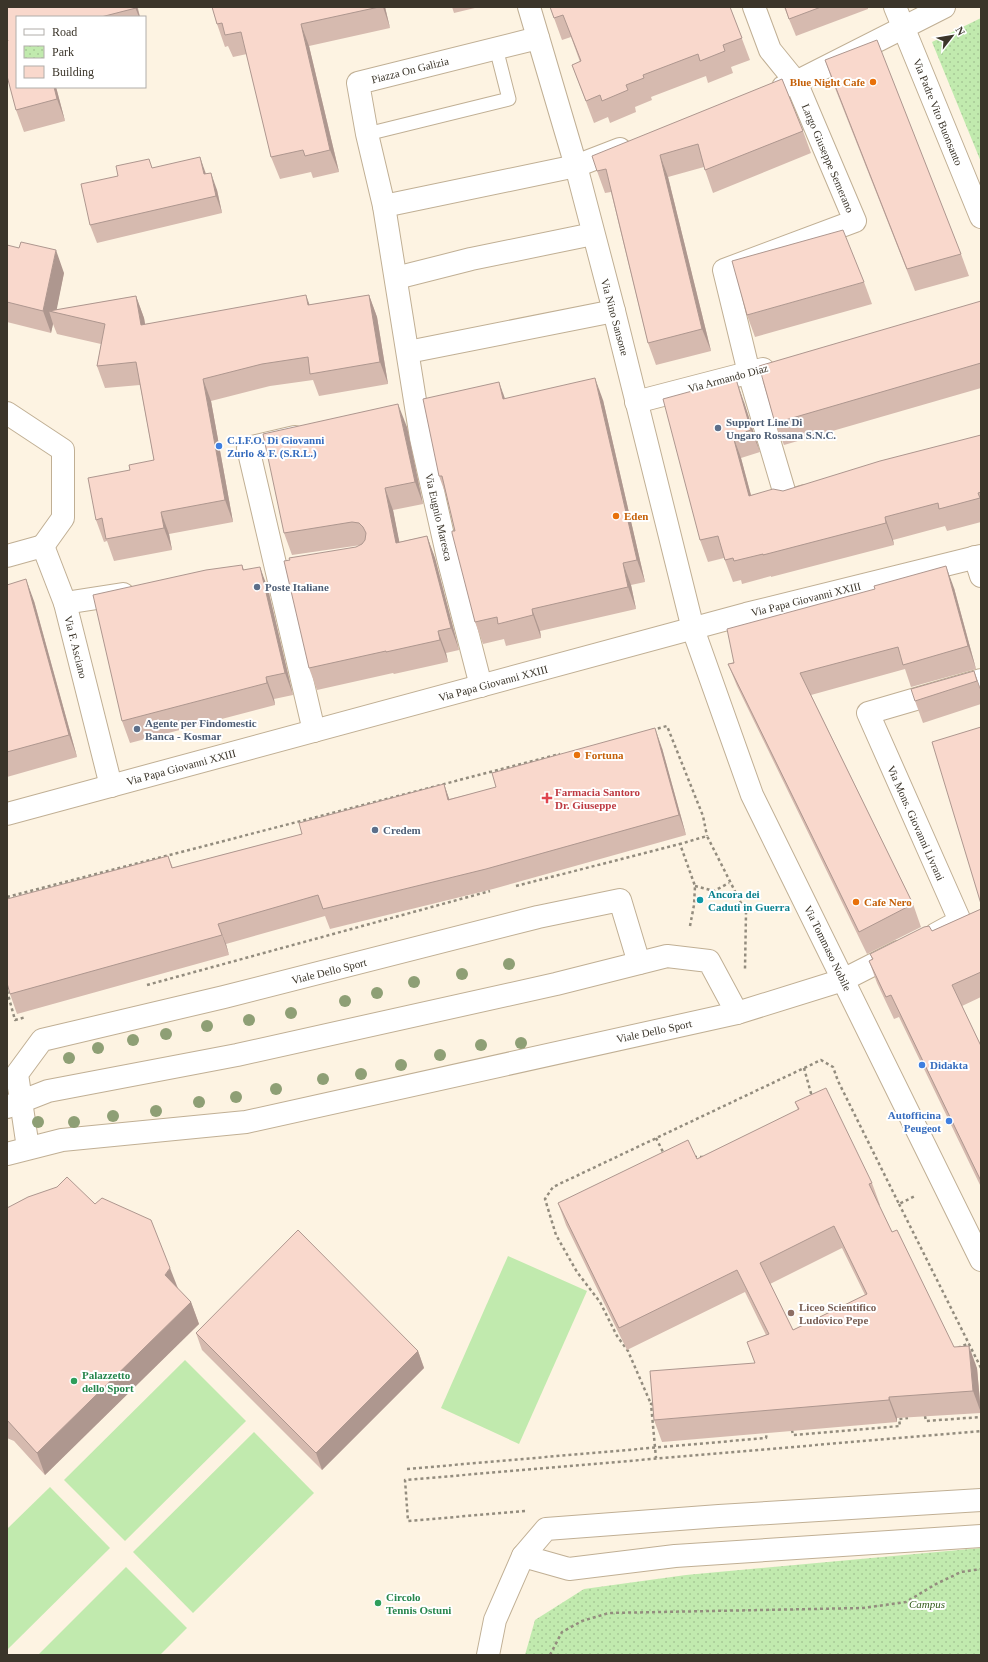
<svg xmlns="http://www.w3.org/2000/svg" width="988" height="1662" font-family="Georgia,serif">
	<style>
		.park { fill: url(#park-dots) }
		.pitch { fill: #c1eaae }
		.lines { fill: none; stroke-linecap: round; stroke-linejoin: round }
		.service-casing { stroke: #c0af94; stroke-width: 15 }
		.minor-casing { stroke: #c0af94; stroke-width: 24 }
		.tertiary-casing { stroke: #c0af94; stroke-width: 24 }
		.path { stroke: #938c7e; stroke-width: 2.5; stroke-dasharray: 3 3; stroke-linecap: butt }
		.service { stroke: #fff; stroke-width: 13 }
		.minor { stroke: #fff; stroke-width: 22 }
		.tertiary { stroke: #fff; stroke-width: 22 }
		.tree { fill: #8e9f75 }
		.wall { fill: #d6baaf; fill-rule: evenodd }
		.shaded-wall { fill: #ae978f }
		.building { fill: #f9d8cc; stroke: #ae978f; fill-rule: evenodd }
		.food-dot { fill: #e8710a; stroke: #fff; stroke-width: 1.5 }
		.service-dot { fill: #5c6f8a; stroke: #fff; stroke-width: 1.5 }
		.shop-dot { fill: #3f7fe0; stroke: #fff; stroke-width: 1.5 }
		.health-dot { fill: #e0444e; stroke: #fff; stroke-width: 1.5 }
		.culture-dot { fill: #0f9aa8; stroke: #fff; stroke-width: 1.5 }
		.education-dot { fill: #8d6e63; stroke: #fff; stroke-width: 1.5 }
		.leisure-dot { fill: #2e9e5b; stroke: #fff; stroke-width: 1.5 }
		.labels { text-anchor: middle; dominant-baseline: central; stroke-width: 4; stroke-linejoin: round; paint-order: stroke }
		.street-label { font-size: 11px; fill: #3b352a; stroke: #fff }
		.food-label { font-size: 11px; font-weight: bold; fill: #c56008; stroke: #fff; text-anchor: start }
		.service-label { font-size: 11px; font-weight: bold; fill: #4e5e75; stroke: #fff; text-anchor: start }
		.shop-label { font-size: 11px; font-weight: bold; fill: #366cbe; stroke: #fff; text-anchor: start }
		.health-label { font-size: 11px; font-weight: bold; fill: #be3a42; stroke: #fff; text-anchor: start }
		.culture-label { font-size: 11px; font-weight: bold; fill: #0d838f; stroke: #fff; text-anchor: start }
		.education-label { font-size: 11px; font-weight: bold; fill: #785e54; stroke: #fff; text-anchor: start }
		.leisure-label { font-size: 11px; font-weight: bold; fill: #27864d; stroke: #fff; text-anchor: start }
		.park-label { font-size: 11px; font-style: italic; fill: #335b1b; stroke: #fff }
	</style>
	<defs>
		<pattern id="park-dots" width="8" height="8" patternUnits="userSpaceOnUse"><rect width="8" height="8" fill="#c1eaae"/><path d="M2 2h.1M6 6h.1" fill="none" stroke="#a7c996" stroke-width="1.8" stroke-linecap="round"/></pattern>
	</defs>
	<rect width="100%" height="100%" fill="#fdf3e2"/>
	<g class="park">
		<path d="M981 18V162L932 42Z"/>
		<path d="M981 1548V1655H525L535 1620 584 1589 686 1575Z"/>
	</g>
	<g class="pitch">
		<path d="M508 1256 587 1291 519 1444 441 1408Z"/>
		<path d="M185 1360 246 1421 125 1541 64 1480Z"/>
		<path d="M254 1432 314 1493 193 1613 133 1552Z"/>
		<path d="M50 1487 110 1548 7 1650V1529Z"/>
		<path d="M126 1567 187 1628 160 1655H38Z"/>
	</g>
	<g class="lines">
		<defs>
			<path id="service" d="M367 134 509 99 496 48"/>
			<g id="minor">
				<path d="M754 7 770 50 796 82 855 221 724 270 749 373 787 501 805 496"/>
				<path d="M895 7 981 217"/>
				<path d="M783 87 796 82 944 7"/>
				<path d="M384 206 576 166 620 149"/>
				<path d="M396 278 471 259 593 234"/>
				<path d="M408 352 614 311"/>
				<path d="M636 402 763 369"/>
				<path d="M7 413 63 450V518L43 546"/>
				<path d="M295 437 248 448 314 731"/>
				<path d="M43 546 65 603 111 786"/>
				<path d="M7 556 43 546"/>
				<path d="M975 557 981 576"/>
				<path d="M65 603 123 594"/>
				<path d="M481 686 448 558 421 438 384 206 367 134 358 83 538 38"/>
				<path d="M936 934 960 921 868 713 981 680"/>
				<path d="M7 1107 48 1091 237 1055 556 984 667 956 709 961 737 1013"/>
				<path d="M28 1148 17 1074 42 1040 224 997 538 917 620 900 639 963"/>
				<path d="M7 1154 62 1140 246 1122 737 1013 843 980 898 952"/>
				<path d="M523 1556 569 1569 675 1556 981 1536"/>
				<path d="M488 1655 495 1620 523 1556 546 1529 719 1516 981 1500"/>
			</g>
			<g id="tertiary">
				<path d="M529 7 576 166 614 311 693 629 752 795 981 1260"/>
				<path d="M7 814 746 614 981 556"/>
			</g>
		</defs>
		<use href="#service" class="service-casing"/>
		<use href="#minor" class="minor-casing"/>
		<use href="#tertiary" class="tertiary-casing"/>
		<g class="path">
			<path d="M652 730 667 726 703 816 707 836"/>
			<path d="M516 886 680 844"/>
			<path d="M695 886 714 891 729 883"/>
			<path d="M7 897 560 754"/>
			<path d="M690 926 694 905 695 886 680 844 707 836 746 913 745 969"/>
			<path d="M147 985 490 891"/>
			<path d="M7 991 15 1020 26 1017"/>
			<path d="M804 1068 812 1097"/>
			<path d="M656 1138 664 1154"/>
			<path d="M694 1157H705"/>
			<path d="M899 1204 981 1368"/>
			<path d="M958 1348 969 1343"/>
			<path d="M653 1404H651L656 1458"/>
			<path d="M654 1404H651L628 1351 617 1336 600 1302 577 1272 556 1235 545 1199 553 1187 821 1060 833 1067 838 1081 899 1204 915 1196"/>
			<path d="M925 1416 926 1421 981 1417"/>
			<path d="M792 1430 793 1435 900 1426 899 1419 908 1418"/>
			<path d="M407 1469 766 1438 767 1432"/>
			<path d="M525 1511 408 1521 405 1480 981 1431"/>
			<path d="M550 1655 562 1632 582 1621 609 1613 863 1608 906 1602 936 1584 961 1572 981 1569"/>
		</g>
		<use href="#service" class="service"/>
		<use href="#minor" class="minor"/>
		<use href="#tertiary" class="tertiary"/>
	</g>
	<g class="tree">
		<circle cx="509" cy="964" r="6"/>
		<circle cx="462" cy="974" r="6"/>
		<circle cx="414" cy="982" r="6"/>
		<circle cx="377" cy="993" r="6"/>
		<circle cx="345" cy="1001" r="6"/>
		<circle cx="291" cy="1013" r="6"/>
		<circle cx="249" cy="1020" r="6"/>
		<circle cx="207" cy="1026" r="6"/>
		<circle cx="166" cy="1034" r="6"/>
		<circle cx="133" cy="1040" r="6"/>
		<circle cx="521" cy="1043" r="6"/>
		<circle cx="481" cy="1045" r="6"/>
		<circle cx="98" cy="1048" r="6"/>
		<circle cx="440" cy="1055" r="6"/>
		<circle cx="69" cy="1058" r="6"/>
		<circle cx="401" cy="1065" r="6"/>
		<circle cx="361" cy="1074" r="6"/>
		<circle cx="323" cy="1079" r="6"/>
		<circle cx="276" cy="1089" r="6"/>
		<circle cx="236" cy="1097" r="6"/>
		<circle cx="199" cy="1102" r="6"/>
		<circle cx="156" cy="1111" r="6"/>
		<circle cx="113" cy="1116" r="6"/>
		<circle cx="38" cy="1122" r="6"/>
		<circle cx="74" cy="1122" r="6"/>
	</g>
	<g class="wall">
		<path d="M7 7H144L138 8 140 17H17L56 87 65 121 24 132 16 110 8 41Z"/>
		<path d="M212 7H385L390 28 309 46 339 172 313 178 311 172 280 179 271 157 247 54 233 57 228 46 225 47 217 24Z"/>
		<path d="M452 7H479L454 13Z"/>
		<path d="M550 7H730L750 60 731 67 733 73 708 83 706 76 651 97 652 100 635 107 636 112 610 123 608 117 594 123 572 65 580 62 571 37 562 40Z"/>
		<path d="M784 7H868V9L796 36Z"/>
		<path d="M825 60 961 254 969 276 915 291 833 83Z"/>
		<path d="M782 79 803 131 811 153 713 193 704 167 668 177 711 351 656 365 648 343 611 192 605 193 597 171Z"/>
		<path d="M153 168 206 174 217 190 222 213 97 243 90 225Z"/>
		<path d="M7 245 64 273 56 310 136 296 144 318 145 324 309 305 369 295 377 317 388 384 319 396 313 380 270 386 211 401 233 522 169 534 172 550 114 561 107 541 104 542 96 520 130 470 154 460 140 385 105 388 97 366 101 344 57 334 53 324 51 333 7 322Z"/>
		<path d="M864 282 872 304 755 337 747 315Z"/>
		<path d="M981 301V388L784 445 775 423Z"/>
		<path d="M505 398 603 400 645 582 631 585 636 609 540 631 541 638 506 646 504 639 483 644 475 622 447 498 439 476Z"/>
		<path d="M744 402 760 452 741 458 751 495 783 491 981 435V522L947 531 945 526 893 540 894 545 771 577V576L742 584 741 580 733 582 724 558 708 562 700 540Z"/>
		<path d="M407 427 423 504 393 510 399 542 427 536 435 558 459 650 446 653 448 662 394 674 393 673 317 690 309 668 356 547 361 545 292 555 284 533Z"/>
		<path d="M242 565 244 570 268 589 293 695 274 699 275 705 130 743 122 721Z"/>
		<path d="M7 585 34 601 77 757 7 777Z"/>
		<path d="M954 588 976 669 911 687 905 669 811 695 913 904 921 927 867 954 737 686 728 664Z"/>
		<path d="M974 671 981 690V704L923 723 915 701Z"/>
		<path d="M662 748 686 835 493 889 330 929 325 916 226 944 229 955 17 1014 10 994 168 856 173 868 302 834 444 784 449 799Z"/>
		<path d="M981 909V997L962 1006 981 1046V1187L899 1017 894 1019 877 983 869 961 872 959 870 954 932 931Z"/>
		<path d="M795 1102 872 1183 880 1205H879L892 1232 954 1347 977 1368 981 1413 897 1418V1422L662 1442 654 1420 755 1363 766 1335 745 1292 627 1350 566 1225 558 1203 697 1159 798 1110ZM842 1248 865 1295 793 1330 770 1284Z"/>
		<path d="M7 1208 177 1288 191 1302 199 1324 45 1475 14 1441 7 1438Z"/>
		<path d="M196 1333 418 1351 424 1368 322 1470 202 1350Z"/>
	</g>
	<g class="shaded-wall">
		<path d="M135 7H137L140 17H139Z"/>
		<path d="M383 7H385L390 28Z"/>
		<path d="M301 24 309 46 339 172 330 150Z"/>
		<path d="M54 87H56L65 121 57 99Z"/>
		<path d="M660 155 668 177 711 351 702 329Z"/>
		<path d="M200 157 206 174H204Z"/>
		<path d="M211 173 217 190 222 213 216 196Z"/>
		<path d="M56 250 64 273 56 313 49 311 53 324 51 333 43 311Z"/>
		<path d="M306 295 314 317 308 305Z"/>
		<path d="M369 295 377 317 388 384 380 362Z"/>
		<path d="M136 296 144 318 149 347 141 325Z"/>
		<path d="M595 378 603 400 645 582 637 560Z"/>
		<path d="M203 379 211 401 233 522 225 500Z"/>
		<path d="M736 379 744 402 760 452 751 430Z"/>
		<path d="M499 382 507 404 503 399Z"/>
		<path d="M398 404 407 427 423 504 415 482Z"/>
		<path d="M733 436 741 458 757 518 749 496Z"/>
		<path d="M385 488 393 510 404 565 396 543Z"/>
		<path d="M161 512 169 534 172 550 164 528Z"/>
		<path d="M885 517 893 540 894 545 886 523Z"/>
		<path d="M427 536 435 558 459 650 451 628Z"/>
		<path d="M623 563 631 585 636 609 628 587Z"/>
		<path d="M946 566 954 588 976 669 968 646Z"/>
		<path d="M260 567 268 589 293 695 285 673Z"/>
		<path d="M26 579 34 601 77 757 69 735Z"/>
		<path d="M532 609 540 631 541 638 533 615Z"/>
		<path d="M438 631 446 653 448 662 440 640Z"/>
		<path d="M974 671 981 690V692L977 681Z"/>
		<path d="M266 677 274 699 275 705 267 683Z"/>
		<path d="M655 728 662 748 686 835 679 815Z"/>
		<path d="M444 784 451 804 448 800Z"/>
		<path d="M218 924 226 944 229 955 222 935Z"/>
		<path d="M170 1268 179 1291 165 1275Z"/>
		<path d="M191 1302 199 1324 45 1475 37 1453Z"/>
		<path d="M969 1346 977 1368 981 1413 973 1391Z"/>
		<path d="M418 1351 424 1368 322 1470 316 1453Z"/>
		<path d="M889 1397 897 1418V1422L889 1400Z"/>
	</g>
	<g class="building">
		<path d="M7 7H135L136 8 101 17H17V87H54L57 99 16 110 7 76V41H8L7 38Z"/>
		<path d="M212 7H379L301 24 330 150 305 156 303 150 271 157 241 32 225 35 222 23 217 24Z"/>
		<path d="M550 7H730L742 38 723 45 725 51 700 61 698 54 643 75 644 78 626 85 628 90 602 101 600 95 586 101 572 65 581 61 563 15 554 18Z"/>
		<path d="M785 7H821L789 19Z"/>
		<path d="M877 40 961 254 907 269 825 60Z"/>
		<path d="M782 79 803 131 705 170 698 144 660 155 702 329 648 343 606 169 597 171 592 156Z"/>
		<path d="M200 157 204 174 211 173 216 196 90 225 81 184 118 176 116 166 149 159 152 168Z"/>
		<path d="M843 230 864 282 747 315 732 261Z"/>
		<path d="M21 242 56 250 43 311 7 302V245L19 248Z"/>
		<path d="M306 295 308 305 369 295 380 362 310 374 308 357 262 364 203 379 225 500 161 512 164 528 106 539 102 518 96 520 88 478 130 470 129 465 154 460 136 362 97 366 105 324 49 311 136 296 141 325Z"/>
		<path d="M981 301V363L775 423 759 366Z"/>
		<path d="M595 378 637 560 623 563 628 587 532 609 533 615 498 624 497 617 475 622 452 533V531H455L442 476H439L423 399 499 382 503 399Z"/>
		<path d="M736 379 751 430 733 436 749 496 773 489 783 491 880 461 981 435V492L978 493 980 498 939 509 938 503 885 517 886 523 763 555V554L734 561 733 558 725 560 718 536 700 540 663 399Z"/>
		<path d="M398 404 415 482 385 488 396 543 427 536 451 628 438 631 440 640 386 652V651L309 668 284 561 290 560 289 558 356 547 362 544 365 540 366 533 363 527 359 523 352 522 284 533 263 434Z"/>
		<path d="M242 565 243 570 260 567 285 673 266 677 267 683 122 721 93 595 206 570Z"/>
		<path d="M946 566 968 646 903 665 898 647 800 673 913 904 859 932 728 664 734 663 727 629 875 589 874 586Z"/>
		<path d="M26 579 69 735 7 752V585Z"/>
		<path d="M974 671 977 681 915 701 911 689Z"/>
		<path d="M981 727V904L932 742Z"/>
		<path d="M655 728 679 815 486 869 323 909 318 895 218 924 222 935 10 994 7 983V899L168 856 172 868 302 834 299 823 444 784 448 800 496 787 492 773Z"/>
		<path d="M981 909V972L952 985 981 1046V1181L891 995 886 997 869 961 873 959 870 954 924 927 929 926 932 931Z"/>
		<path d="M826 1088 872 1183 869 1184 892 1232 897 1230 954 1347 969 1346 973 1391 889 1397V1400L654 1420 650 1371 755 1363 747 1342 769 1334 737 1270 619 1328 558 1203 688 1140 697 1159 799 1109 795 1102ZM834 1226 867 1294 793 1330 760 1263Z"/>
		<path d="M67 1177 95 1204 102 1198 151 1220 170 1268 165 1275 191 1302 37 1453 7 1420V1208L28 1197 57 1187Z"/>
		<path d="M298 1230 418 1351 316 1453 196 1333Z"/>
	</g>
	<g class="food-dot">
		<circle cx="873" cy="82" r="4"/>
		<circle cx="616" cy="516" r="4"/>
		<circle cx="577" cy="755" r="4"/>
		<circle cx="856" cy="902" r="4"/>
	</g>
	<g class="service-dot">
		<circle cx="718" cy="428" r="4"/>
		<circle cx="257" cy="587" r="4"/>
		<circle cx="137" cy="729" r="4"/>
		<circle cx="375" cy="830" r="4"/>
	</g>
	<g class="shop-dot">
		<circle cx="219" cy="446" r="4"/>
		<circle cx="922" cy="1065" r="4"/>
		<circle cx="949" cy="1121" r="4"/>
	</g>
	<path class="health-dot" d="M545 792h4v4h4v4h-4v4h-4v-4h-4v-4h4z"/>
	<circle class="culture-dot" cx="700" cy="900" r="4"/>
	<circle class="education-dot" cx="791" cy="1313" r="4"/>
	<g class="leisure-dot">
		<circle cx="74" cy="1381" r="4"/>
		<circle cx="378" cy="1603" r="4"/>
	</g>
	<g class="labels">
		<g class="street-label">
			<text transform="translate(410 70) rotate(-14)">Piazza On Galizia</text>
			<text transform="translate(938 112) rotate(68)">Via Padre Vito Buonsanto</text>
			<text transform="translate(828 158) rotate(67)">Largo Giuseppe Semerano</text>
			<text transform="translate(615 317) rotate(75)">Via Nino Sansone</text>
			<text transform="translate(728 378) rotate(-15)">Via Armando Diaz</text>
			<text transform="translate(439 517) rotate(77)">Via Eugnio Maresca</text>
			<text transform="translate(806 599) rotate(-14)">Via Papa Giovanni XXIII</text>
			<text transform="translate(76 647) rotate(76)">Via F. Asciano</text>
			<text transform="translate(493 683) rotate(-15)">Via Papa Giovanni XXIII</text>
			<text transform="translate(181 767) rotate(-15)">Via Papa Giovanni XXIII</text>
			<text transform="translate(916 823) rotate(66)">Via Mons. Giovanni Livrani</text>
			<text transform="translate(828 948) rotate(64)">Via Tommaso Nobile</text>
			<text transform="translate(329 971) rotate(-14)">Viale Dello Sport</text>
			<text transform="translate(654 1031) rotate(-12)">Viale Dello Sport</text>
		</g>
		<g class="food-label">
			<text x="865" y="82" text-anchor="end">Blue Night Cafe</text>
			<text x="624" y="516">Eden</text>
			<text x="585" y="755">Fortuna</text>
			<text x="864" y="902">Cafe Nero</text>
		</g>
		<g class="service-label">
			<text x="726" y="422">Support Line Di<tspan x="726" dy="13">Ungaro Rossana S.N.C.</tspan></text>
			<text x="265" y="587">Poste Italiane</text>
			<text x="145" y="723">Agente per Findomestic<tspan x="145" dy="13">Banca - Kosmar</tspan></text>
			<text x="383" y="830">Credem</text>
		</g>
		<g class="shop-label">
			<text x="227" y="440">C.I.F.O. Di Giovanni<tspan x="227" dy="13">Zurlo &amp; F. (S.R.L.)</tspan></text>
			<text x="930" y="1065">Didakta</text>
			<text x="941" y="1115" text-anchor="end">Autofficina<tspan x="941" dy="13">Peugeot</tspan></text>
		</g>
		<g class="health-label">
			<text x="555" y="792">Farmacia Santoro<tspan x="555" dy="13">Dr. Giuseppe</tspan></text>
		</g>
		<g class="culture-label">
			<text x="708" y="894">Ancora dei<tspan x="708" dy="13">Caduti in Guerra</tspan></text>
		</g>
		<g class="education-label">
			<text x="799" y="1307">Liceo Scientifico<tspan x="799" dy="13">Ludovico Pepe</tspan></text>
		</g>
		<g class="leisure-label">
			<text x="82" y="1375">Palazzetto<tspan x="82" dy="13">dello Sport</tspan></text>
			<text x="386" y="1597">Circolo<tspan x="386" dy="13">Tennis Ostuni</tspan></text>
		</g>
		<g class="park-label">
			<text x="927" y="1604">Campus</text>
		</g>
	</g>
	<rect width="988" height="1662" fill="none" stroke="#3b352a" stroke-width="16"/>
	<rect x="16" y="16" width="130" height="72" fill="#ffffff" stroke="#b1aeaa"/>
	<rect x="24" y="29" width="20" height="6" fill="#ffffff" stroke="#b1aeaa"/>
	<text x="52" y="36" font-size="12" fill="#3b352a">Road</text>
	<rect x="24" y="46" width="20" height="12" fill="url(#park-dots)" stroke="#b1aeaa"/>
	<text x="52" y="56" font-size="12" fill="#3b352a">Park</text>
	<rect x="24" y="66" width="20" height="12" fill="#f9d8cc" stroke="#b1aeaa"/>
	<text x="52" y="76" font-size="12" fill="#3b352a">Building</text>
	<g transform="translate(952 36) rotate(59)" stroke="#ffffff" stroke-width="3" paint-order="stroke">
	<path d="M0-3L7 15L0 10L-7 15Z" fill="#3b352a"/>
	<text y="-6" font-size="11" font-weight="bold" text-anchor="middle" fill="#3b352a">N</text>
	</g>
</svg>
